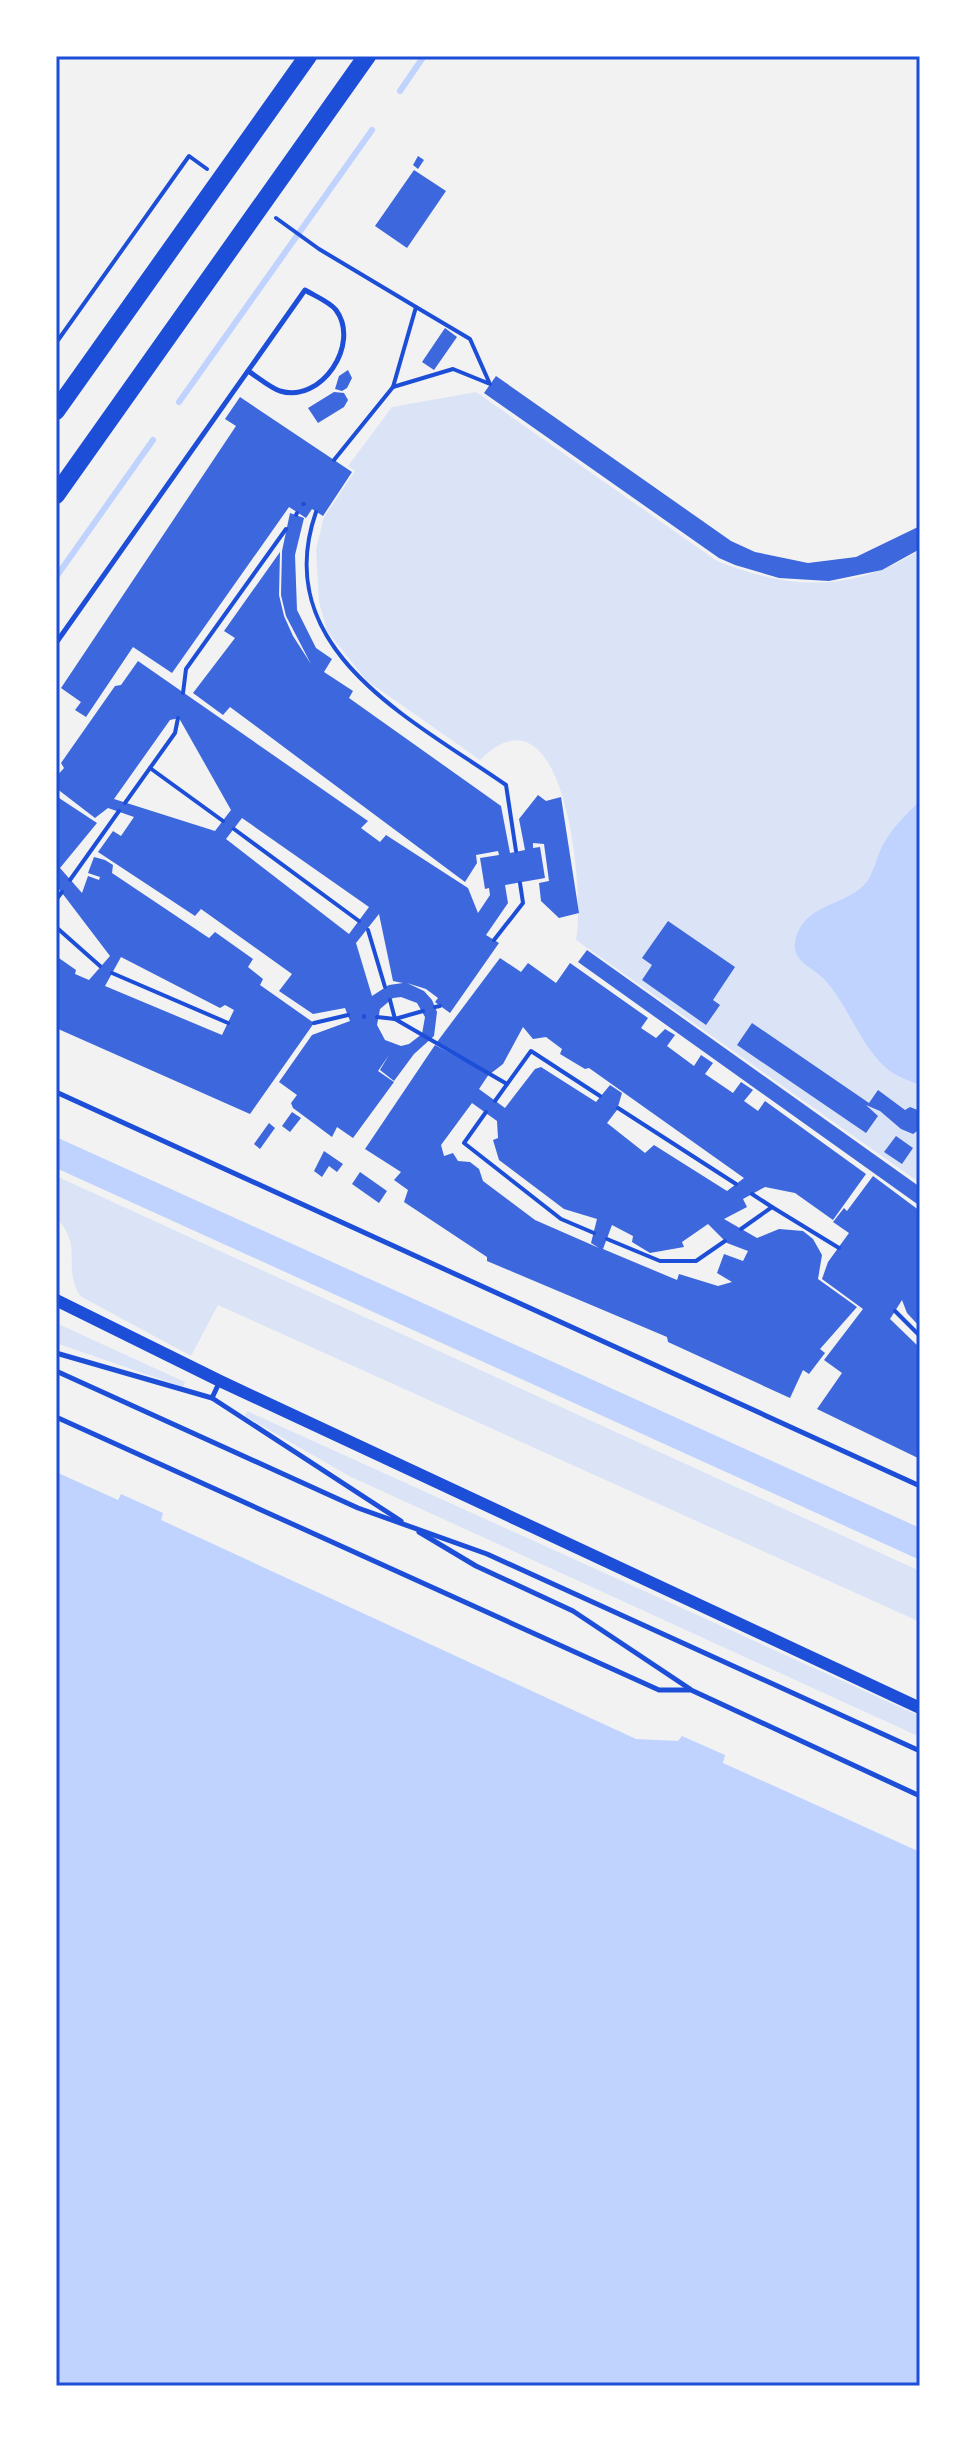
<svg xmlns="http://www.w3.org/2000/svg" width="976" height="2442" font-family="'Zilla Slab',serif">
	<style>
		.green { fill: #dbe4f7 }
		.water { fill: #bfd3fe }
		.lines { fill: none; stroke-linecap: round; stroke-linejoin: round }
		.stream { stroke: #bfd3fe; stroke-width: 6 }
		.building { fill: #3d67dc; fill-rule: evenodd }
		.path { stroke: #1d4ed8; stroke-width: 4 }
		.service { stroke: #1d4ed8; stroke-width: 5 }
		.tertiary { stroke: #1d4ed8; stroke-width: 12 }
		.motorway { stroke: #1d4ed8; stroke-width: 18 }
		.neatline { fill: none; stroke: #1d4ed8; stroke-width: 3 }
	</style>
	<rect width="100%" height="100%" fill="#f2f2f2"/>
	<g class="green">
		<path d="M476 392 717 561C791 590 851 593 920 550V1183L576 940C585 894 566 674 480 760L366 680 327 631 319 602 316 549 324 517 355 471 348 466 392 407Z"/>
		<path d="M56 1176 920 1571V1622L218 1305 191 1356 80 1296C61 1262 85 1250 56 1217Z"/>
		<path d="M56 1323 185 1382 183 1387 56 1343Z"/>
		<path d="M247 1411 920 1716V1737L349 1476 245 1416Z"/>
	</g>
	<g class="water">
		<path d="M920 801V1085C907 1080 892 1075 882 1064 858 1040 847 1003 823 978 812 967 792 961 795 942 802 905 840 907 863 886 874 876 876 856 884 843 894 826 906 814 920 801Z"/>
		<path d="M56 1137 920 1528V1560L56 1168Z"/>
		<path d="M56 1472 118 1500 121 1494 163 1513 161 1520 636 1739 678 1741 682 1736 725 1755 723 1763 920 1852V2386H56Z"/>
	</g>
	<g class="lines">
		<g class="stream">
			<path d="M400 91 424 56"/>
			<path d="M179 402 372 130"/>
			<path d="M56 577 153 440"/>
		</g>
	</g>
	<g class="building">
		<path d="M418 156 424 160 418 169 413 165Z"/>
		<path d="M414 170 446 191 407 248 375 226Z"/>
		<path d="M445 328 457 337 434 370 422 362Z"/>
		<path d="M348 370 352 378 347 388 342 391 335 389 339 376Z"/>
		<path d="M496 376 731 541 755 552 808 563 856 557 920 526V549L882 570 829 581 779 578 735 565 719 558 484 393Z"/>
		<path d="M334 392 344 393 348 400 344 407 318 423 308 408Z"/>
		<path d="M240 397 352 472 323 516 312 509 306 518 289 507 172 673 133 647 86 717 75 710 81 702 61 688 236 426 225 419Z"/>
		<path d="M290 513 304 518 295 555 297 610 316 648 332 659 324 672 353 691 349 698 501 806 510 853 525 850 519 819 538 795 546 801 561 797 579 913 559 918 541 901 539 883 549 881 544 844 533 843V848L540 847 545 878 505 885 508 903 486 935 499 943 450 1013 435 1002 438 998 426 989 407 983 424 991 432 1000 437 1012 434 1036 414 1054 394 1081 380 1070 389 1055 378 1071 394 1082 353 1138 337 1127 332 1137 293 1108 291 1103 297 1095 279 1082 312 1035 350 1021 345 1008 313 1014 279 991 292 974 201 909 195 916 98 852 113 831 121 836 134 817 108 808 95 818 56 788V777L64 768 61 763 115 686 121 685 138 661 368 821 361 828 380 842 386 835 468 888 478 913 490 895 489 888 485 889 480 858 499 855 498 851 476 855 477 863 465 882 230 707 223 715 193 693 235 638 224 631 280 552 279 595 284 616 293 636 311 664 286 616 281 595 282 551ZM179 718 231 810 215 831 114 799 170 720ZM242 818 369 907 349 934 226 839ZM379 914 393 981 403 983 389 985 372 996 356 943ZM401 997 417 1003 425 1017 422 1034 409 1044 401 1046 385 1040 377 1025 380 1009 393 998Z"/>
		<path d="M56 796 97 823 60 868 82 893 88 876 99 880 100 877 88 873 94 857 105 860 113 865 112 873 209 938 215 932 253 959 248 967 263 979 260 985 314 1023 250 1114 56 1028V956L76 970 75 974 89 980 110 956 56 885ZM121 957 220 1008 225 1005 234 1010 222 1035 105 986Z"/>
		<path d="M668 921 735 967 713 1000 720 1005 706 1025 642 980 652 965 642 958Z"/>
		<path d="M587 950 920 1187V1206L578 962Z"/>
		<path d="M500 958 521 972 528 963 556 983 570 963 648 1018 641 1028 656 1038 665 1029 675 1035 667 1046 694 1066 701 1055 713 1063 705 1074 733 1093 741 1082 753 1090 744 1101 758 1111 765 1101 866 1174 833 1220 795 1193 765 1187 743 1199 747 1207 724 1219 757 1238 779 1229 803 1231 813 1239 822 1255 818 1279 857 1307 820 1349 825 1353 809 1374 803 1370 790 1398 668 1342 667 1337 487 1261V1257L404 1202 408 1190 394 1180 401 1172 365 1149 435 1045 489 1074 479 1089 505 1108 535 1069 541 1067 596 1102 610 1085 622 1093 617 1110 607 1123 645 1153 654 1145 727 1191 744 1178 589 1068 585 1069 560 1054 562 1049 546 1037 533 1039 523 1027 503 1064 490 1074 437 1042ZM472 1103 497 1121 498 1138 493 1140 499 1160 564 1209 597 1219 591 1243 599 1248 535 1220 483 1181 479 1169 470 1162 458 1161 453 1153 444 1156 441 1145ZM708 1224 727 1243 748 1251 743 1261 724 1254 717 1273 732 1282 718 1286 679 1274 677 1280 603 1249 612 1225 633 1236 632 1242 650 1253 684 1247 682 1242Z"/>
		<path d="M752 1023 869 1103 878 1090 905 1110 910 1107 920 1111V1129L913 1134 901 1129 880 1111 866 1105 878 1116 866 1133 737 1045Z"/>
		<path d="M292 1112 301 1118 290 1132 282 1126Z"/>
		<path d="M269 1123 275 1128 260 1149 254 1144Z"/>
		<path d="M896 1136 913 1148 902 1164 884 1152Z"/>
		<path d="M324 1151 343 1164 337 1172 329 1166 322 1177 314 1171Z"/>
		<path d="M360 1172 387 1191 379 1203 352 1184Z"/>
		<path d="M873 1176 920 1211V1327L907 1313 902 1300 890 1319 920 1348V1459L817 1409 842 1373 824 1360 863 1309 822 1279 828 1262 849 1233 833 1222 844 1208 847 1211Z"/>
	</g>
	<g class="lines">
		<g class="path">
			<path d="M276 218 319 249 416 307 393 387"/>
			<path d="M416 307 470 339 489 382"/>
			<path d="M56 343 189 156 207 169"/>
			<path d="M334 460 393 387 453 369 490 384"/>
			<path d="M303 504H304"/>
			<path d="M316 512C268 650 413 720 506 785L516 851"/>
			<path d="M296 515 297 513"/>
			<path d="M183 693 186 669 286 529"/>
			<path d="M150 768 223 821"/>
			<path d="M125 803 175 733 178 718"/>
			<path d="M234 829 359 921"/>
			<path d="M70 880 119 811"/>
			<path d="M56 900 62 892"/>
			<path d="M56 927 100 966"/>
			<path d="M368 930 385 987"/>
			<path d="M494 940 523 903 520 883"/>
			<path d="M112 973 228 1023"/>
			<path d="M390 1000 395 1019"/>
			<path d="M435 1007 440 1006"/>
			<path d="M364 1016V1017"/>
			<path d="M377 1017 395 1019 507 1084"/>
			<path d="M395 1019 423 1011"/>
			<path d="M314 1023 348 1015"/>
			<path d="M495 1101 531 1051 600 1096"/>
			<path d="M618 1108 736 1184"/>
			<path d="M486 1112 464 1143 561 1219 594 1233"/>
			<path d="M772 1207 839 1248"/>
			<path d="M741 1229 772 1207 752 1194"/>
			<path d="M607 1239 660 1261H696L725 1241"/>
			<path d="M895 1311 920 1336"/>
		</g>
		<g class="service">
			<path d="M56 643 305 290C315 296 330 302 336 310 361 344 321 404 280 391 269 387 258 377 248 371"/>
			<path d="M56 1092 920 1486"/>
			<path d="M56 1353 212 1398"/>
			<path d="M56 1371 358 1508 487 1554 920 1751"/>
			<path d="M219 1383 212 1398 401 1521"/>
			<path d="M56 1417 659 1690H691L920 1796"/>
			<path d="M419 1532 476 1566 573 1611 690 1689"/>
		</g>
		<path class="tertiary" d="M56 1300 220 1381 920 1708"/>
		<g class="motorway">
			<path d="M56 411 308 56"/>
			<path d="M56 495 367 56"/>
		</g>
	</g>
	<rect width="976" height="2442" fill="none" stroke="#ffffff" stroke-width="116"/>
	<rect x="58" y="58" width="860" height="2326" class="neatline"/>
</svg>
